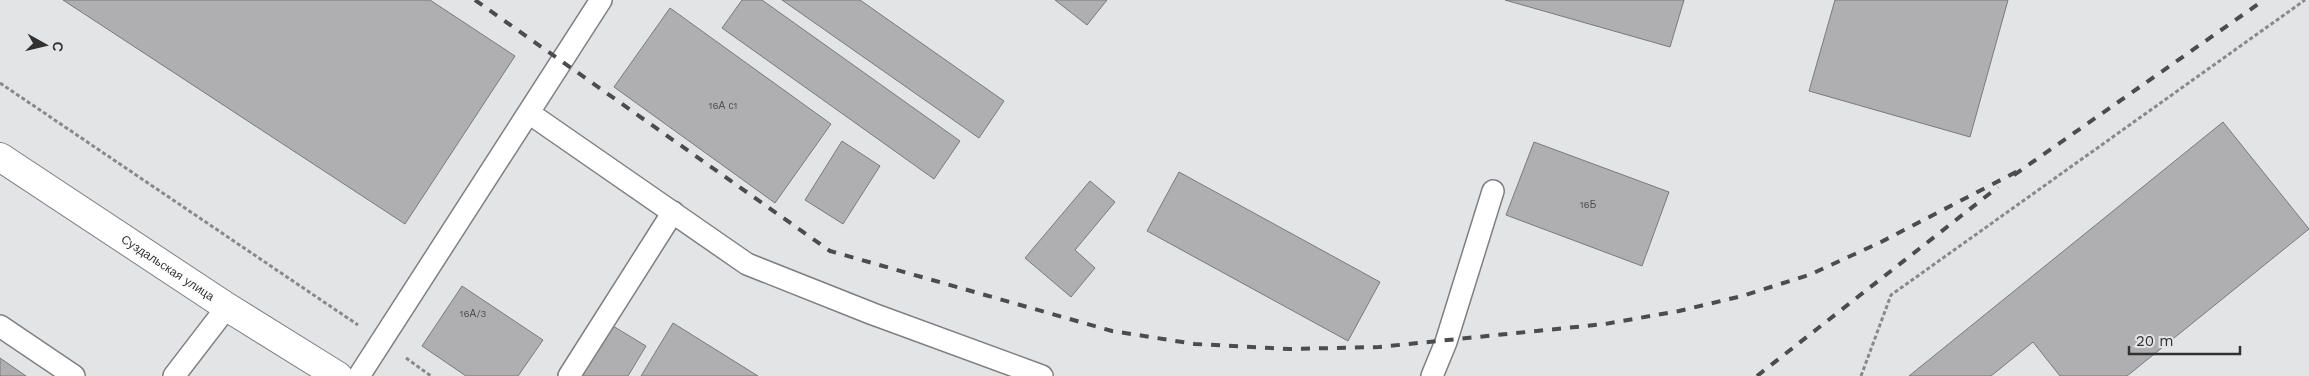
<svg xmlns="http://www.w3.org/2000/svg" width="2309" height="376" font-family="'Work Sans',sans-serif">
	<style>
		.building { fill: #afafb1; stroke: #797a7b }
		.lines { fill: none; stroke-linecap: round; stroke-linejoin: round }
		.lane-casing { stroke: #7f7f81; stroke-width: 24 }
		.secondary-casing { stroke: #7f7f81; stroke-width: 30 }
		.path { stroke: #88898a; stroke-width: 3; stroke-dasharray: 4 2.5; stroke-linecap: butt }
		.lane { stroke: #fff; stroke-width: 21 }
		.secondary { stroke: #fff; stroke-width: 28 }
		.rail { stroke: #4c4c4e; stroke-width: 4; stroke-dasharray: 9 9; stroke-linecap: butt }
		.labels { text-anchor: middle; dominant-baseline: central; stroke-width: 4.5; stroke-linejoin: round; paint-order: stroke }
		.number-label { font-size: 10px; fill: #505052 }
		.street-label { font-size: 12px; fill: #313132; stroke: #e3e4e6 }
	</style>
	<rect width="100%" height="100%" fill="#e3e4e6"/>
	<g class="building">
		<path d="M63 0H430L515 56 405 224Z"/>
		<path d="M742 0H762L960 141 934 179 722 28Z"/>
		<path d="M782 0H860L1004 101 979 138Z"/>
		<path d="M1055 0H1107L1087 25Z"/>
		<path d="M1505 0H1684L1670 47Z"/>
		<path d="M1835 0H2008L1970 137 1809 91Z"/>
		<path d="M670 8 831 124 775 203 614 87Z"/>
		<path d="M2223 122 2309 229 2127 376H2060L2033 342 1991 376H1909Z"/>
		<path d="M842 141 880 166 843 224 805 200Z"/>
		<path d="M1534 142 1669 192 1642 266 1506 215Z"/>
		<path d="M1179 172 1380 282 1348 341 1147 231Z"/>
		<path d="M1090 181 1115 202 1075 250 1095 268 1071 297 1025 258Z"/>
		<path d="M462 286 543 340 518 376H466L422 346Z"/>
		<path d="M608 323 646 346 628 376H576Z"/>
		<path d="M673 323 758 376H641Z"/>
		<path d="M0 358 26 376H0Z"/>
	</g>
	<g class="lines">
		<defs>
			<g id="lane">
				<path d="M529 113 747 264 873 314 1042 376"/>
				<path d="M0 326 74 376"/>
				<path d="M174 376 227 307"/>
				<path d="M359 376 601 0"/>
				<path d="M569 376 673 212"/>
				<path d="M1432 376 1446 342 1493 191"/>
			</g>
			<g id="secondary">
				<path id="s1" d="M0 157 227 307 338 376"/>
			</g>
		</defs>
		<use href="#lane" class="lane-casing"/>
		<use href="#secondary" class="secondary-casing"/>
		<g class="path">
			<path d="M0 83 358 325"/>
			<path d="M406 358 431 376"/>
			<path d="M1861 376 1891 295 2305 0"/>
		</g>
		<use href="#lane" class="lane"/>
		<use href="#secondary" class="secondary"/>
		<g class="rail">
			<path d="M475 0 830 251 1112 331 1195 344 1289 349 1379 347 1605 324 1679 311 1742 296 1809 275 1881 242 2018 171"/>
			<path d="M2014 175 2264 0"/>
			<path d="M1757 376 1998 187"/>
		</g>
	</g>
	<g class="labels">
		<g class="number-label">
			<text x="723" y="105">16А с1</text>
			<text x="1588" y="204">16Б</text>
			<text x="473" y="313">16А/3</text>
		</g>
		<g class="street-label">
			<text stroke="none"><textPath href="#s1" startOffset="201">Суздальская улица</textPath></text>
		</g>
	</g>
	<g transform="translate(45 45) rotate(98)" stroke="#e3e4e6" stroke-width="4" paint-order="stroke">
	<path d="M0-4L9 19L0 12L-9 19Z" fill="#313132"/>
	<text y="-8" font-size="14" font-weight="bold" text-anchor="middle" fill="#313132">С</text>
	</g>
	<path d="M2129 346v8h111v-8" fill="none" stroke="#313132" stroke-width="2.5"/>
	<text x="2136" y="346" font-size="15" fill="#313132" stroke="#e3e4e6" stroke-width="4" paint-order="stroke">20 m</text>
</svg>
